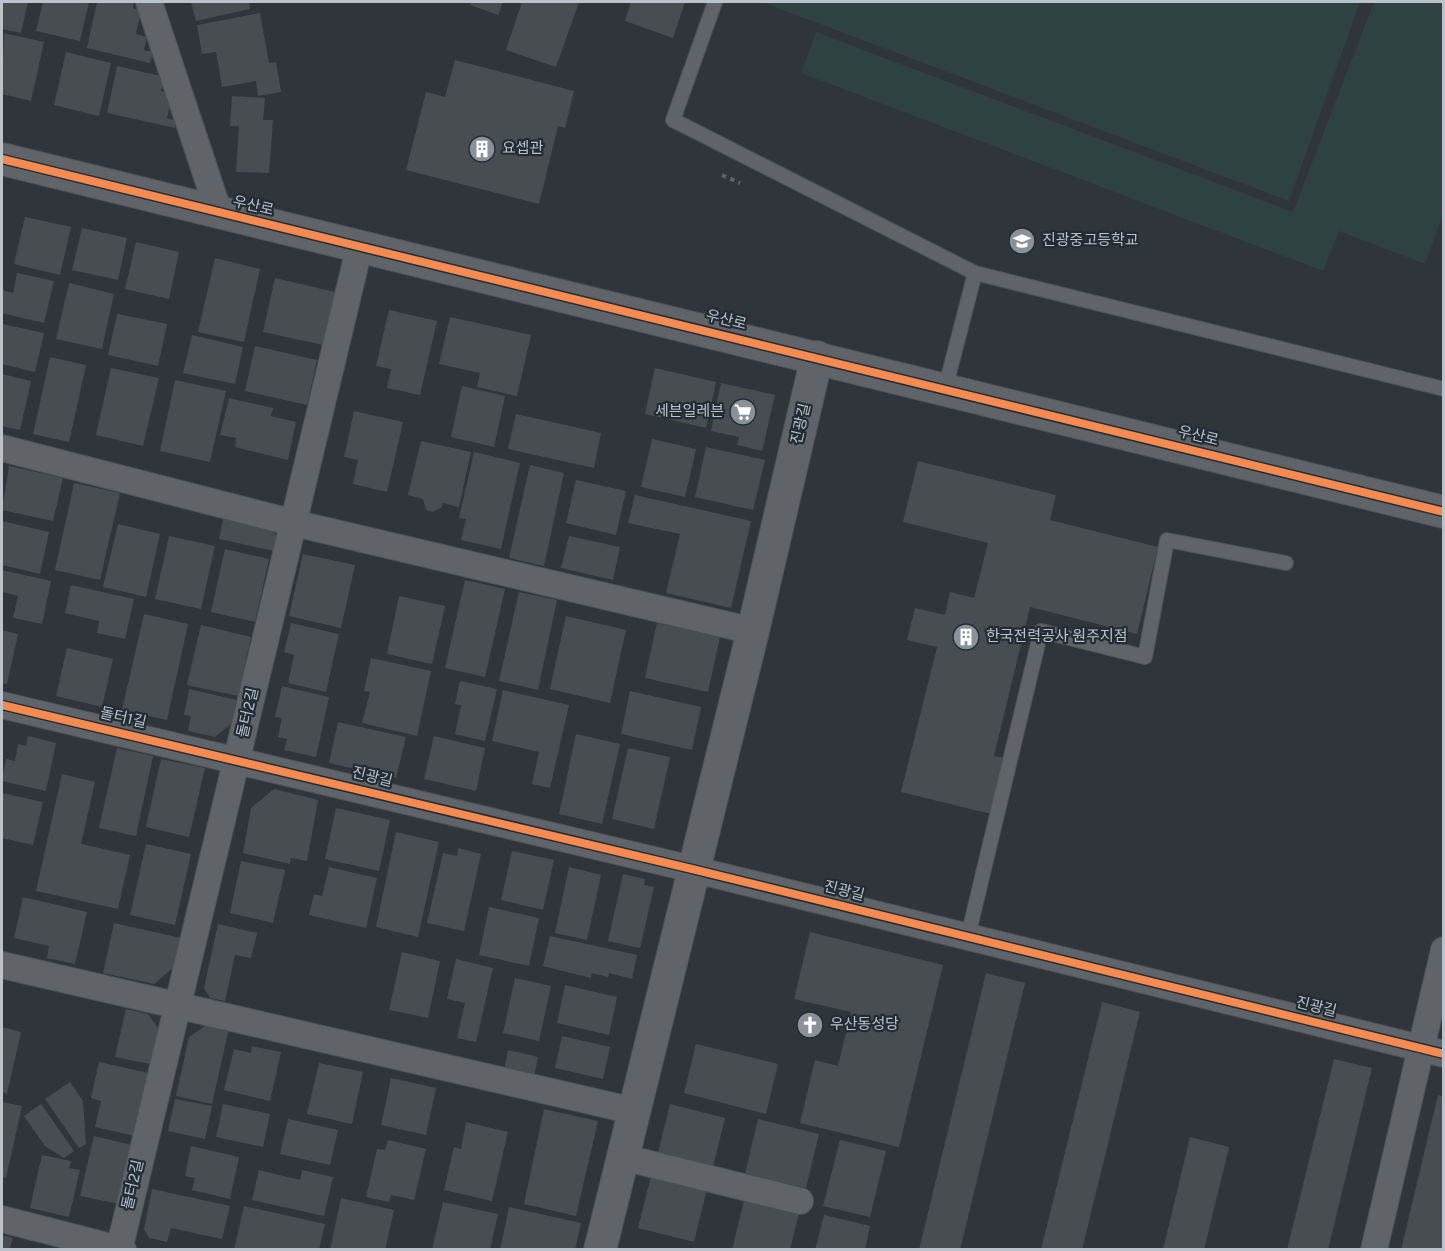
<svg xmlns="http://www.w3.org/2000/svg" width="1445" height="1251" font-family="Overpass,'Noto Sans KR',sans-serif">
	<style>
		.green { fill: #2f4242 }
		.building { fill: #484d52 }
		.lines { fill: none; stroke-linecap: round; stroke-linejoin: round }
		.service-casing { stroke: #4d5155; stroke-width: 16 }
		.minor-casing { stroke: #4d5155; stroke-width: 28 }
		.tertiary-casing { stroke: #4d5155; stroke-width: 34 }
		.path { stroke: #5d6367; stroke-width: 4; stroke-dasharray: 4.5 4.5; stroke-linecap: butt }
		.service { stroke: #606468; stroke-width: 14 }
		.minor { stroke: #606468; stroke-width: 26 }
		.tertiary { stroke: #606468; stroke-width: 32 }
		.cycleway-casing { stroke: #222c35; stroke-width: 11 }
		.cycleway { stroke: #f68b52; stroke-width: 8 }
		.labels { text-anchor: middle; dominant-baseline: central; stroke-width: 4.5; stroke-linejoin: round; paint-order: stroke }
		.poi-label { font-size: 15px; fill: #bbc2ca; stroke: #222c35; text-anchor: start }
		.street-label { font-size: 15px; fill: #bbc2ca; stroke: #222c35 }
	</style>
	<rect width="100%" height="100%" fill="#2f353a"/>
	<g class="green">
		<path d="M762 2H1360L1289 201Z"/>
		<path d="M1374 2H1443V214L1425 264 1339 231 1323 271 801 73 816 32 1293 212Z"/>
	</g>
	<g class="building">
		<path d="M2 2H28L21 33 2 29Z"/>
		<path d="M43 2H89L80 41 36 31Z"/>
		<path d="M97 2H134L133 8 141 11 136 34 147 37 144 50 153 52 150 63 87 48Z"/>
		<path d="M191 2H249L250 9 196 21Z"/>
		<path d="M471 2H503L498 15 470 5Z"/>
		<path d="M522 2H579L556 67 506 50Z"/>
		<path d="M631 2H685L673 38 625 21Z"/>
		<path d="M260 13 269 63 276 62 281 92 258 96 256 81 222 87 216 52 202 54 197 25Z"/>
		<path d="M4 33 44 42 31 101 2 94Z"/>
		<path d="M66 52 111 63 99 116 54 105Z"/>
		<path d="M455 60 574 91 565 128 558 126 539 204 406 170 426 92 445 97Z"/>
		<path d="M117 66 165 77 161 91 173 94 167 118 176 121 175 128 107 113Z"/>
		<path d="M232 96 265 98 263 120H273L269 173 236 172 239 126H230Z"/>
		<path d="M25 217 71 227 60 275 14 264Z"/>
		<path d="M82 228 127 238 118 280 72 270Z"/>
		<path d="M136 242 179 252 169 299 125 289Z"/>
		<path d="M215 258 260 269 244 342 198 332Z"/>
		<path d="M17 273 54 281 44 323 2 313V290L13 293Z"/>
		<path d="M275 278 335 292 323 345 263 332Z"/>
		<path d="M69 283 114 294 102 349 56 339Z"/>
		<path d="M389 310 437 321 420 395 387 388 391 369 376 366Z"/>
		<path d="M117 314 167 324 158 366 108 355Z"/>
		<path d="M450 317 531 335 517 396 477 387 480 373 439 364Z"/>
		<path d="M2 324 44 333 35 372 2 364Z"/>
		<path d="M192 335 243 347 235 384 183 373Z"/>
		<path d="M255 346 317 360 307 405 245 391Z"/>
		<path d="M50 357 86 365 69 442 33 434Z"/>
		<path d="M111 368 159 378 143 446 96 435Z"/>
		<path d="M655 368 716 382 706 428 645 414Z"/>
		<path d="M2 374 31 381 20 430 2 426Z"/>
		<path d="M175 380 226 391 210 462 160 451Z"/>
		<path d="M721 383 775 395 762 451 737 445 739 437 711 431Z"/>
		<path d="M462 386 505 396 494 447 451 437Z"/>
		<path d="M229 398 273 408 271 416 296 422 288 460 235 447 236 438 220 435Z"/>
		<path d="M354 411 403 422 387 492 353 484 358 460 344 457Z"/>
		<path d="M516 414 601 433 594 468 508 449Z"/>
		<path d="M652 439 696 449 685 497 641 487Z"/>
		<path d="M421 441 471 452 459 507 443 503 441 508 432 512 426 510 423 499 408 495Z"/>
		<path d="M706 447 765 460 753 510 695 497Z"/>
		<path d="M474 452 520 463 501 549 461 540 466 519 459 518Z"/>
		<path d="M918 461 1056 495 1050 520 1158 547 1137 634 1030 607 994 756 1004 758 991 814 901 792 937 647 907 640 915 608 945 615 950 592 974 598 988 543 903 522Z"/>
		<path d="M530 465 564 473 544 566 509 558Z"/>
		<path d="M9 466 63 478 53 521 2 510Z"/>
		<path d="M576 480 626 491 616 535 566 523Z"/>
		<path d="M74 483 120 493 100 580 55 570Z"/>
		<path d="M635 495 751 521 731 608 666 593 680 534 628 523Z"/>
		<path d="M224 515 266 524 277 536 274 551 219 539Z"/>
		<path d="M2 521 49 532 40 574 2 565Z"/>
		<path d="M118 524 160 534 146 597 103 587Z"/>
		<path d="M169 536 215 546 201 609 155 599Z"/>
		<path d="M569 536 620 547 613 580 561 568Z"/>
		<path d="M225 549 269 559 255 622 211 612Z"/>
		<path d="M303 554 355 565 341 628 289 616Z"/>
		<path d="M2 570 51 581 42 624 13 618 18 596 2 592Z"/>
		<path d="M465 580 505 589 485 677 445 668Z"/>
		<path d="M71 585 134 599 125 639 97 633 99 621 65 613Z"/>
		<path d="M519 592 557 600 538 690 499 681Z"/>
		<path d="M399 596 445 606 432 664 387 654Z"/>
		<path d="M144 614 188 624 167 720 122 710Z"/>
		<path d="M566 616 626 630 610 703 550 689Z"/>
		<path d="M291 623 339 634 326 692 288 683 294 655 284 652Z"/>
		<path d="M657 623 720 637 708 692 645 678Z"/>
		<path d="M201 625 251 637 238 696 187 685Z"/>
		<path d="M2 630 18 634 7 684 2 683Z"/>
		<path d="M67 648 113 659 102 707 56 696Z"/>
		<path d="M371 658 431 671 417 736 362 723 370 692 364 691Z"/>
		<path d="M460 681 497 689 485 741 455 734 461 705 455 704Z"/>
		<path d="M282 686 329 697 316 757 284 750 287 739 278 737 282 718 275 717Z"/>
		<path d="M189 689 241 701 236 720 215 737 188 731 191 716 184 715Z"/>
		<path d="M503 690 569 705 550 788 532 784 539 752 492 741Z"/>
		<path d="M630 691 701 707 692 750 621 734Z"/>
		<path d="M338 722 406 737 396 778 329 763Z"/>
		<path d="M576 734 620 744 602 824 559 814Z"/>
		<path d="M28 736 56 743 46 791 2 781 6 759 15 761 18 744 26 746Z"/>
		<path d="M434 736 485 748 476 791 424 779Z"/>
		<path d="M117 748 153 756 136 836 99 828Z"/>
		<path d="M628 748 670 757 654 829 612 819Z"/>
		<path d="M161 759 205 768 189 837 146 827Z"/>
		<path d="M62 774 95 782 81 844 130 855 118 909 36 891Z"/>
		<path d="M274 789 318 800 307 861 291 858 290 864 243 853 251 808Z"/>
		<path d="M2 793 43 802 33 845 2 838Z"/>
		<path d="M336 808 390 820 379 871 325 859Z"/>
		<path d="M396 832 439 842 418 937 376 927Z"/>
		<path d="M146 844 191 854 175 925 130 915Z"/>
		<path d="M458 848 481 854 464 931 427 923 443 853 457 856Z"/>
		<path d="M512 851 554 860 543 910 501 900Z"/>
		<path d="M241 861 285 870 273 923 230 913Z"/>
		<path d="M329 867 377 878 366 928 309 915 314 894 322 896Z"/>
		<path d="M569 867 601 875 587 940 555 933Z"/>
		<path d="M623 874 645 879 644 885 654 887 640 948 608 941Z"/>
		<path d="M23 897 87 912 75 964 47 958 49 946 14 938Z"/>
		<path d="M489 907 539 918 529 966 479 955Z"/>
		<path d="M114 923 181 938 175 966 154 984 103 973Z"/>
		<path d="M218 924 257 933 251 958 235 955 225 1001 210 998 204 988Z"/>
		<path d="M810 932 943 965 899 1147 800 1123 815 1060 838 1066 851 1012 794 999Z"/>
		<path d="M550 936 637 955 632 979 609 973 608 977 592 973 591 978 543 966Z"/>
		<path d="M402 952 440 961 428 1018 389 1010Z"/>
		<path d="M456 959 493 968 476 1042 457 1038 465 1003 447 999Z"/>
		<path d="M986 973 1025 983 960 1250H919Z"/>
		<path d="M515 978 551 986 539 1041 503 1033Z"/>
		<path d="M565 985 617 997 609 1035 557 1023Z"/>
		<path d="M1102 1002 1140 1012 1082 1250H1041Z"/>
		<path d="M126 1009 148 1014 158 1028 150 1064 115 1057Z"/>
		<path d="M208 1024 229 1028 212 1104 176 1096 189 1037Z"/>
		<path d="M2 1027 21 1032 7 1094 2 1092Z"/>
		<path d="M562 1036 610 1047 603 1079 555 1068Z"/>
		<path d="M696 1044 778 1064 766 1114 684 1093Z"/>
		<path d="M252 1046 281 1052 270 1101 224 1090 234 1049 251 1053Z"/>
		<path d="M508 1050 538 1057 534 1077 504 1070Z"/>
		<path d="M1334 1059 1372 1068 1328 1250H1287Z"/>
		<path d="M99 1062 149 1073 135 1136 95 1127 101 1101 91 1098Z"/>
		<path d="M319 1063 363 1072 352 1124 307 1114Z"/>
		<path d="M391 1078 436 1088 426 1135 381 1125Z"/>
		<path d="M70 1082 83 1101 86 1144 79 1148 45 1099Z"/>
		<path d="M1438 1095 1444 1097V1250H1401Z"/>
		<path d="M175 1099 212 1106 205 1139 168 1131Z"/>
		<path d="M2 1102 22 1106 6 1178 2 1177Z"/>
		<path d="M41 1104 74 1151 64 1158 45 1146 24 1116Z"/>
		<path d="M223 1104 270 1114 263 1147 216 1137Z"/>
		<path d="M670 1104 725 1118 712 1171 657 1157Z"/>
		<path d="M544 1109 598 1121 576 1216 524 1204Z"/>
		<path d="M288 1119 338 1130 330 1165 280 1154Z"/>
		<path d="M758 1119 819 1134 806 1188 745 1174Z"/>
		<path d="M466 1122 508 1132 492 1201 444 1190 454 1147 461 1149Z"/>
		<path d="M94 1136 132 1145 119 1204 80 1196Z"/>
		<path d="M1190 1137 1229 1147 1204 1250H1163Z"/>
		<path d="M388 1140 426 1149 414 1200 391 1195 389 1202 366 1197 377 1149 385 1150Z"/>
		<path d="M840 1140 886 1151 870 1217 823 1206Z"/>
		<path d="M191 1146 239 1157 230 1199 192 1190 195 1178 185 1176Z"/>
		<path d="M42 1155 71 1161 69 1168 80 1170 69 1217 30 1208Z"/>
		<path d="M259 1170 300 1180 302 1170 333 1177 324 1216 252 1200Z"/>
		<path d="M651 1176 707 1189 694 1242 638 1228Z"/>
		<path d="M152 1189 230 1206 222 1239 171 1228 167 1242 149 1238 144 1229Z"/>
		<path d="M746 1192 801 1205 790 1250H732Z"/>
		<path d="M341 1198 394 1210 385 1250H330Z"/>
		<path d="M443 1202 498 1214 490 1250H432Z"/>
		<path d="M244 1206 325 1224 319 1250H234Z"/>
		<path d="M509 1207 581 1223 575 1250H500Z"/>
		<path d="M824 1215 870 1226 865 1250H815Z"/>
		<path d="M2 1235 13 1238 9 1250H2Z"/>
	</g>
	<g class="lines">
		<defs>
			<g id="service">
				<path d="M715 2 673 120 975 273 945 389"/>
				<path d="M975 273 1444 389"/>
				<path d="M968 936 1041 631 1145 657 1167 540 1286 563"/>
			</g>
			<g id="minor">
				<path d="M149 2 219 213"/>
				<path d="M2 448 294 523 753 631"/>
				<path d="M2 705 692 869 1444 1054"/>
				<path d="M2 965 634 1111"/>
				<path d="M622 1157 800 1201"/>
				<path d="M2 1219 123 1250"/>
				<path d="M119 1250 360 245"/>
				<path d="M1374 1250 1444 950"/>
			</g>
			<g id="tertiary">
				<path d="M2 159 1444 512"/>
				<path d="M600 1250 753 631 817 357"/>
			</g>
		</defs>
		<use href="#service" class="service-casing"/>
		<use href="#minor" class="minor-casing"/>
		<use href="#tertiary" class="tertiary-casing"/>
		<path class="path" d="M722 175 740 183"/>
		<use href="#service" class="service"/>
		<use href="#minor" class="minor"/>
		<use href="#tertiary" class="tertiary"/>
		<defs>
			<g id="cycleway">
				<path d="M2 159 1444 512"/>
				<path d="M2 705 692 869 1444 1054"/>
			</g>
		</defs>
		<use href="#cycleway" class="cycleway-casing"/>
		<use href="#cycleway" class="cycleway"/>
	</g>
	<defs>
		<symbol id="building-disc" viewBox="-11 -11 22 22"><circle r="9.5" fill="#8a9198" stroke="#222c35"/><path d="M-4-6H4V6H1V3H-1V6H-4ZM-2.5-4.3h1.7v1.8h-1.7ZM.8-4.3h1.7v1.8H.8ZM-2.5-1h1.7V.8h-1.7ZM.8-1h1.7V.8H.8Z" fill="#fff"/></symbol>
		<symbol id="school-disc" viewBox="-11 -11 22 22"><circle r="9.5" fill="#8a9198" stroke="#222c35"/><path d="M0-5L7-2L0 1L-7-2ZM-4 1L0 2.5L4 1V4Q0 6-4 4Z" fill="#fff"/></symbol>
		<symbol id="supermarket-disc" viewBox="-11 -11 22 22"><circle r="9.5" fill="#8a9198" stroke="#222c35"/><path d="M-6-5.5h2.5l.6 2H6L4.5 2H-2.5L-4.4-4H-6ZM-1.5 3.2a1.3 1.3 0 1 0 .1 0ZM3 3.2a1.3 1.3 0 1 0 .1 0Z" fill="#fff"/></symbol>
		<symbol id="church-disc" viewBox="-11 -11 22 22"><circle r="9.5" fill="#8a9198" stroke="#222c35"/><path d="M-1.2-6h2.4v3.5h3.3v2.4h-3.3V6h-2.4V-.1h-3.3v-2.4h3.3Z" fill="#fff"/></symbol>
	</defs>
	<g fill-rule="evenodd">
		<use href="#building-disc" x="467" y="134" width="30" height="30"/>
		<use href="#school-disc" x="1007" y="226" width="30" height="30"/>
		<use href="#supermarket-disc" x="728" y="397" width="30" height="30"/>
		<use href="#building-disc" x="951" y="622" width="30" height="30"/>
		<use href="#church-disc" x="795" y="1010" width="30" height="30"/>
	</g>
	<g class="labels">
		<g class="poi-label">
			<text x="502" y="149">요셉관</text>
			<text x="1042" y="241">진광중고등학교</text>
			<text x="724" y="412" text-anchor="end">세븐일레븐</text>
			<text x="986" y="637">한국전력공사 원주지점</text>
			<text x="830" y="1025">우산동성당</text>
		</g>
		<g class="street-label">
			<text transform="translate(253 207) rotate(13)">우산로</text>
			<text transform="translate(726 321) rotate(14)">우산로</text>
			<text transform="translate(802 424) rotate(-77)">진광길</text>
			<text transform="translate(1198 437) rotate(14)">우산로</text>
			<text transform="translate(249 713) rotate(-77)">돌터2길</text>
			<text transform="translate(123 719) rotate(13)">돌터1길</text>
			<text transform="translate(372 778) rotate(14)">진광길</text>
			<text transform="translate(844 892) rotate(14)">진광길</text>
			<text transform="translate(1316 1008) rotate(14)">진광길</text>
			<text transform="translate(134 1185) rotate(-77)">돌터2길</text>
		</g>
	</g>
	<rect width="1445" height="1251" fill="none" stroke="#bbc2ca" stroke-width="6"/>
</svg>
